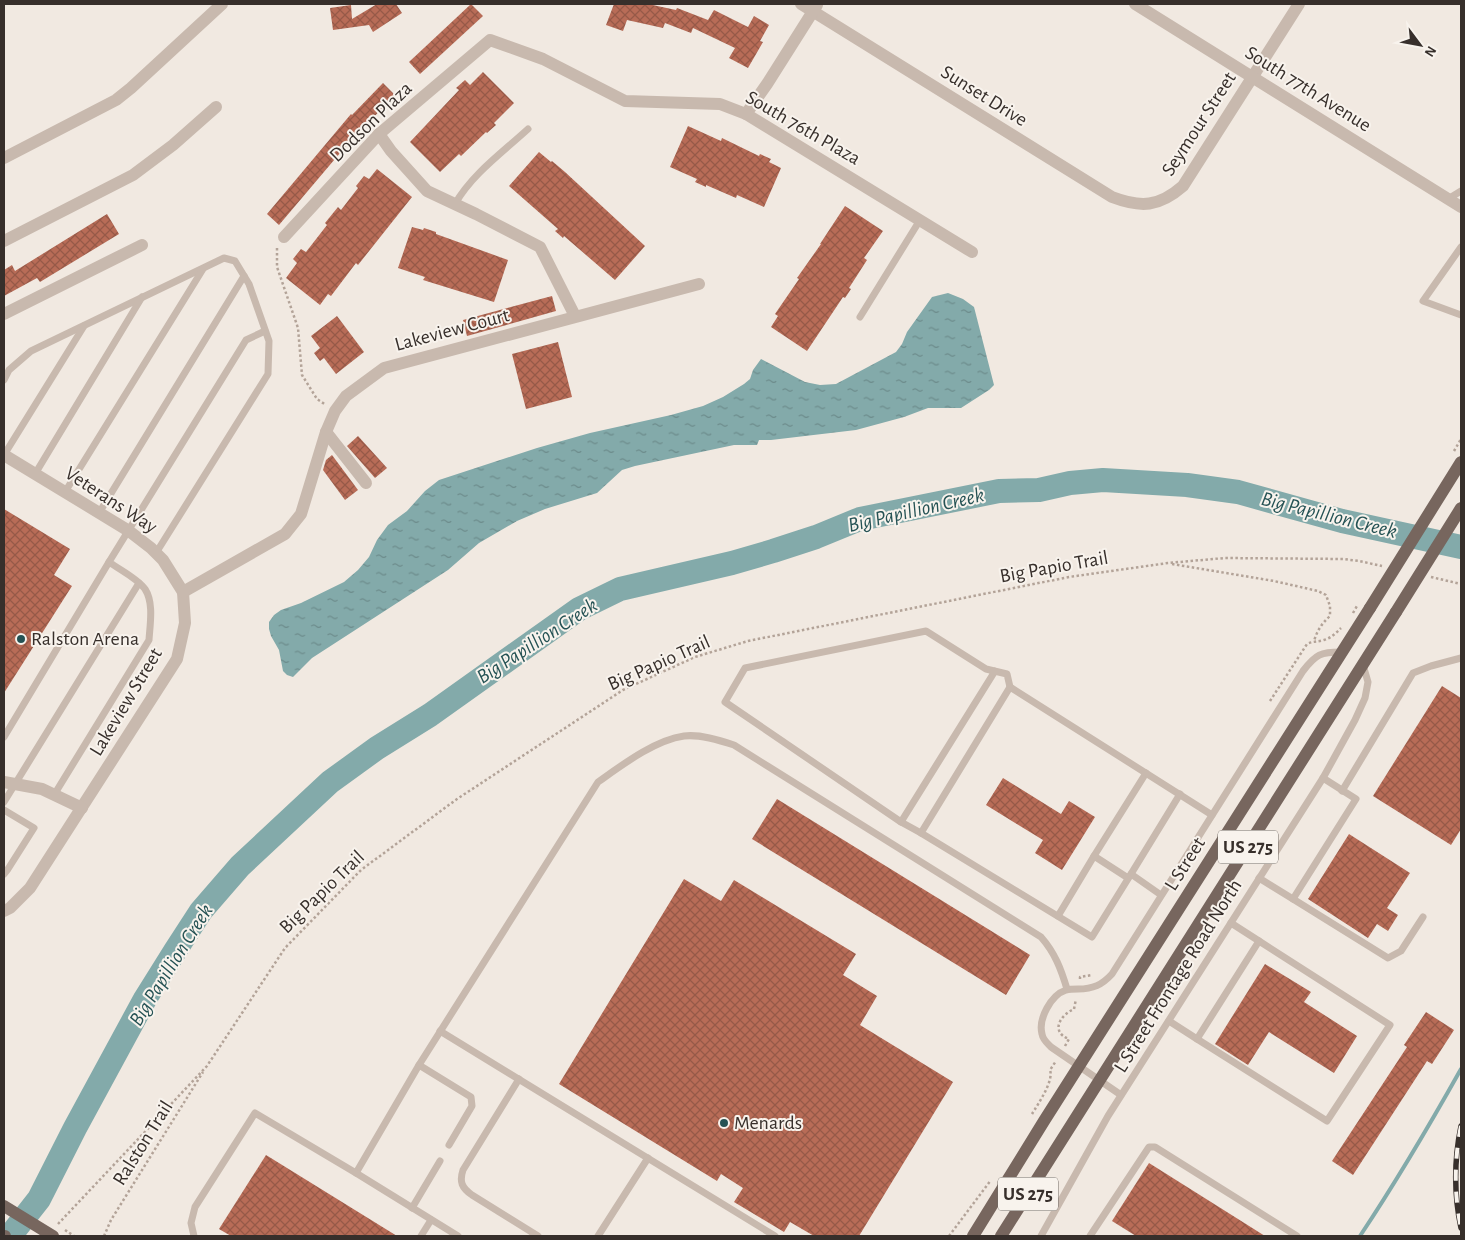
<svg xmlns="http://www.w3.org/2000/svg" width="1465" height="1240" font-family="'Alegreya Sans',sans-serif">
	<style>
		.water { fill: url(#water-ripples) }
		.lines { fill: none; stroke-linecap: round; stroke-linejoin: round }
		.stream { stroke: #83aaaa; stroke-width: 4 }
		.river { stroke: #83aaaa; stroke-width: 24 }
		.building { fill: url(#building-cross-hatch) }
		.path { stroke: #b3a398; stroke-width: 2.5; stroke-dasharray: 2.5 2.5; stroke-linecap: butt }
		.service { stroke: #c8b9ae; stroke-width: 7 }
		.minor { stroke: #c8b9ae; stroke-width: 12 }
		.tertiary { stroke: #c8b9ae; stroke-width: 12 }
		.primary { stroke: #77665e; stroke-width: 12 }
		.rail-casing { stroke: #372f2b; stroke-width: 5.5 }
		.rail { stroke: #f8f3ed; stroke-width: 4; stroke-dasharray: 11; stroke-linecap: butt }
		.path-bridge { stroke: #b3a398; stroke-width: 2.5; stroke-dasharray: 2.5 2.5; stroke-linecap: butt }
		.primary-bridge { stroke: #77665e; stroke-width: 12 }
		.poi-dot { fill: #255254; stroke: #f8f3ed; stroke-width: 2 }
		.labels { text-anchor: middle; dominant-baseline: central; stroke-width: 4; stroke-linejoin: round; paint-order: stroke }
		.shield { fill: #f8f3ed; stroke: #716a65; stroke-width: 1 }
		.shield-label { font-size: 19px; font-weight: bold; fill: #372f2b }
		.street-label { font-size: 20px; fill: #372f2b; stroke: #f8f3ed }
		.poi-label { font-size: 20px; fill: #372f2b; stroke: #f8f3ed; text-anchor: start }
		.water-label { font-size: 21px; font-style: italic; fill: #255254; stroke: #f8f3ed }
	</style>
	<defs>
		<pattern id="water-ripples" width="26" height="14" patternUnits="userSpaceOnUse" patternTransform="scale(1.25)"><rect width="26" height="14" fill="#83aaaa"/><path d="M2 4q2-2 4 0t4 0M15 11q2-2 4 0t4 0" fill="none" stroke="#6c8b8b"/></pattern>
		<pattern id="building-cross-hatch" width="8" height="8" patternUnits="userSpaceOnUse" patternTransform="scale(1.25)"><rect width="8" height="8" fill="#b86c57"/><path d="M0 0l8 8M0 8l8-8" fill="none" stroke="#965948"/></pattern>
	</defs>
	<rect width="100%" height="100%" fill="#f1e9e1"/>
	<path class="water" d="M948 293 963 299 974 307 994 385 989 390 961 408H928L904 417 856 430 771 440H759L757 445H734L635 466 622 470 597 493 545 509 517 521 479 543 448 570 312 658 293 677 287 675 283 671 279 650 271 636 269 629V622L274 615 281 610 301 603 344 582 358 570 369 557 377 540 388 525 407 511 425 491 439 480 537 448 590 433 671 415 703 406 723 397 744 384 750 379 753 370 761 359 805 382 820 385 836 384 896 352 902 344 907 332 932 297Z"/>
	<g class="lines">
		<path class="stream" d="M1360 1236C1396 1182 1429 1126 1461 1069"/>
		<path class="river" d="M10 1236 39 1199 75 1128 145 999 175 951 201 911 240 866 330 782 377 748 430 715 579 609 620 589 732 563 773 551 816 537 860 519 999 491 1039 490 1070 483 1103 480 1187 485 1238 492 1342 521 1461 547"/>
	</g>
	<g class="building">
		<path d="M377 4H396L402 13 373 32 369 25 333 30 330 8 351 5 352 19Z"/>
		<path d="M471 4 483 16 420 74 409 62Z"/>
		<path d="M614 4H648L676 10 677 8 708 20 714 10 748 27 754 16 769 25 760 41 763 42 748 68 729 58 735 48 693 28 691 33 665 23 663 28 627 20 623 31 606 25Z"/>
		<path d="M483 72 514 103 494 123 496 125 487 133 486 132 461 156 459 154 440 172 410 142 459 90 456 88 465 80 470 85Z"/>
		<path d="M383 83 395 95 369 122 368 120 279 225 267 214 351 114 352 115Z"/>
		<path d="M688 126 721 141 722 138 759 156 760 154 771 159 769 162 781 168 764 207 737 195 736 198 706 185V187L695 182 697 179 670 167Z"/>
		<path d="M539 152 551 162 552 161 565 172 645 246 615 280 564 236 563 238 555 231 558 229 509 186Z"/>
		<path d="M377 169 412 197 358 265 356 263 331 296 328 294 320 305 286 278 297 263 293 259 301 249 306 252 327 225 325 223 338 207 341 210 358 188 356 186 364 176 369 179Z"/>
		<path d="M845 206 883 231 864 258 867 260 849 288 851 289 845 298 843 297 807 351 771 327 778 316 775 314 799 279 797 278 821 244H820Z"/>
		<path d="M107 214 119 234 40 282 37 278 4 296V270L12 265 15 271Z"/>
		<path d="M412 227 423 230 424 228 436 232V234L508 260 494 302 423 280 425 277 398 268Z"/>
		<path d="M552 296 556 311 467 336 463 320Z"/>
		<path d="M337 316 364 352 336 374 324 358 320 361 314 353 320 348 311 336Z"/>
		<path d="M558 342 572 397 526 409 512 354Z"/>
		<path d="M358 436 387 468 375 478 347 446Z"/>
		<path d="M332 455 358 490 345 500 323 470 326 460Z"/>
		<path d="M4 509 70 549 54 575 72 586 4 693Z"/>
		<path d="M1442 686 1461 698V829L1451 845 1373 796Z"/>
		<path d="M1003 778 1061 814 1069 801 1095 817 1062 870 1035 853 1043 840 986 805Z"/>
		<path d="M777 799 1030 955 1006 995 752 839Z"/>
		<path d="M1349 834 1410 873 1387 908 1398 915 1388 931 1377 924 1368 938 1308 899Z"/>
		<path d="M684 879 721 901 734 880 856 954 843 975 877 996 860 1025 953 1082 859 1236H814L790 1222 784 1232 734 1202 743 1188 721 1174 717 1181 559 1084Z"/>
		<path d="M1265 964 1311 992 1304 1002 1357 1036 1334 1073 1269 1032 1248 1065 1215 1044Z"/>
		<path d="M1426 1012 1454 1030 1432 1064 1427 1061 1353 1175 1332 1161 1407 1047 1404 1045Z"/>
		<path d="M266 1155 397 1236H231L219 1229Z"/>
		<path d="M1149 1163 1265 1236H1136L1112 1221Z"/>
	</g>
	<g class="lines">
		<g class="path">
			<path d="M277 248V267L298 328 302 375 317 399 326 405"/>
			<path d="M1172 564 1274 581 1318 591 1326 595 1330 606V616C1322 623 1317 631 1314 641"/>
			<path d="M1431 577 1461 584"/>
			<path d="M1270 701 1307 644C1313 641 1318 642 1324 640 1331 638 1336 633 1341 628"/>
			<path d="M1080 979V977L1092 975"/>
			<path d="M1065 1046 1069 1039C1050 1032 1060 1015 1074 1009L1076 999"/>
			<path d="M1032 1114C1038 1104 1054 1081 1050 1070L1056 1061"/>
			<path d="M58 1224 207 1066 285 948 361 870 457 799 623 690 695 657 748 641 1069 577 1168 563 1225 558 1343 559 1359 561 1382 566"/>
			<path d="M104 1236 111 1220 203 1072"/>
			<path d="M949 1236 991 1180"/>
		</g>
		<g class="service">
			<path d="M1448 199 1461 191"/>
			<path d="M455 204C472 174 503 152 528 129"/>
			<path d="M1461 247 1423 301 1461 315"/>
			<path d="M860 317 920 220"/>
			<path d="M4 380 9 370 31 351 224 258 235 261 249 284 269 341 268 374 156 553"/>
			<path d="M4 455 84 326"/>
			<path d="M35 474 142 297"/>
			<path d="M65 492 203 269"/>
			<path d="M99 513 244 276"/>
			<path d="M995 671 901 822 725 702 745 668 926 631 986 669 1007 674 1010 687"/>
			<path d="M4 737 109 562"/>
			<path d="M1342 791 1413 673 1431 666 1461 658"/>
			<path d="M54 795 149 640C150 624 154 603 145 589 137 578 120 570 109 562L246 340 265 331"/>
			<path d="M4 802 139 583"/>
			<path d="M4 810 34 828 8 869 4 874"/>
			<path d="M901 822 921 833"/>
			<path d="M1094 856 1146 773"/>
			<path d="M1131 874 1180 794"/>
			<path d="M1259 878 1293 899 1356 799 1323 778"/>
			<path d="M1161 895 1131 874 1092 937 921 833 1010 687 1212 815"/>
			<path d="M1293 899 1388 958 1401 951 1423 917"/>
			<path d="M1058 916 1094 856 1128 878"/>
			<path d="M1169 1021 1197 1039 1259 941 1231 923"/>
			<path d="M440 1031 775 1236"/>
			<path d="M1197 1039 1327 1121 1390 1025 1259 941"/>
			<path d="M419 1065 471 1097 472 1106 449 1145"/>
			<path d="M519 1079 463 1170C459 1182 462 1188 472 1195L538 1236"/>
			<path d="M1121 1095 1051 1047C1047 1043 1043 1040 1042 1034 1038 1019 1051 995 1066 990 1070 989 1075 989 1078 989 1093 989 1102 985 1112 974L1303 671C1316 654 1321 652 1341 652"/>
			<path d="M356 1173 419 1065 598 782C622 765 655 740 684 736 700 734 719 740 734 745L1041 937C1055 953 1061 969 1067 989"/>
			<path d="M412 1208 440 1161"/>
			<path d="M194 1236 191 1223 195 1207 255 1113 356 1173 458 1236"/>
			<path d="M421 1236 431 1220"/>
			<path d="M598 1236 648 1158"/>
			<path d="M1041 1236 1108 1116 1323 778 1355 720 1365 698 1368 682 1363 665"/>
			<path d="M1090 1236 1149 1147H1155L1297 1236"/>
		</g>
		<g class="minor">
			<path d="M801 4 1112 197C1141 208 1159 207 1183 186L1299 4"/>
			<path d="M746 114 767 84 817 5"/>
			<path d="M379 134 391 151 427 191 476 214 540 247 575 316"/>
			<path d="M4 158 116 100 131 88 222 4"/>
			<path d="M284 237 379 134 490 40 543 59 625 101 720 104 746 114 972 252"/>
			<path d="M4 241 133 175 173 145 216 107"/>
			<path d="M4 314 142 245"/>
			<path d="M326 432 366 483"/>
			<path d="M4 455 129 531 151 548 163 560 183 592 185 623 177 659 30 888 10 908 4 911"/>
			<path d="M183 592 285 534 301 514 326 432 335 411 346 396 384 368 699 284"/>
			<path d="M4 782 42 789 82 808"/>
		</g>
		<path class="tertiary" d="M1135 4 1461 207"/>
		<g class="primary">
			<path d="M4 1236H5"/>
			<path d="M973 1236 1044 1121 1370 608"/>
			<path d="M1001 1236 1396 612"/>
		</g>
		<defs>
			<path id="rail" d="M1461 1126C1454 1160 1454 1195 1461 1228"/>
		</defs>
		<use href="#rail" class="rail-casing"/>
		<use href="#rail" class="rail"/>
		<g class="path-bridge">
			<path d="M1454 451 1461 439"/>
			<path d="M1353 613 1357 606"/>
			<path d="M65 1230 74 1236"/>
		</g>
		<g class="primary-bridge">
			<path d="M1370 608 1461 462"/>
			<path d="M1396 612 1461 508"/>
			<path d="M4 1206 53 1236"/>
		</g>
	</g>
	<g class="poi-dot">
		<circle cx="21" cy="639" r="5"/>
		<circle cx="724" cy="1123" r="5"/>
	</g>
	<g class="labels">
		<g class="shield">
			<rect x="1218" y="830.5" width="60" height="33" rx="4"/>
			<rect x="998" y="1177.5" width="60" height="33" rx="4"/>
		</g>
		<g class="shield-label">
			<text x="1248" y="847">US 275</text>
			<text x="1028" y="1194">US 275</text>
		</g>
		<g class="street-label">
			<text transform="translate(1308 89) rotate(32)">South 77th Avenue</text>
			<text transform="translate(984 96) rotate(32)">Sunset Drive</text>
			<text transform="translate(371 122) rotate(-44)">Dodson Plaza</text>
			<text transform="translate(1199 124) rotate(-57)">Seymour Street</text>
			<text transform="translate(803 128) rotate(30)">South 76th Plaza</text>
			<text transform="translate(452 330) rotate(-15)">Lakeview Court</text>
			<text transform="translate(111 500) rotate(33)">Veterans Way</text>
			<text transform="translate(1054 567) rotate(-10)">Big Papio Trail</text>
			<text transform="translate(659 663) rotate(-24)">Big Papio Trail</text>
			<text transform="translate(126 702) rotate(-59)">Lakeview Street</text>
			<text transform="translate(1185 864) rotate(-58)">L Street</text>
			<text transform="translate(322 892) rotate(-44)">Big Papio Trail</text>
			<text transform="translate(1178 976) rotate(-58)">L Street Frontage Road North</text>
			<text transform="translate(143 1143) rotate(-58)">Ralston Trail</text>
		</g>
		<g class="poi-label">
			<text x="31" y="639">Ralston Arena</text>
			<text x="734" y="1123">Menards</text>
		</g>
		<g class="water-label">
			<text transform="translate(916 510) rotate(-13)">Big Papillion Creek</text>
			<text transform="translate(1329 515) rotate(14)">Big Papillion Creek</text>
			<text transform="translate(537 641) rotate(-33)">Big Papillion Creek</text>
			<text transform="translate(171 965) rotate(-58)">Big Papillion Creek</text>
		</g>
	</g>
	<rect width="1465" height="1240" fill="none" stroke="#372f2b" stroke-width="10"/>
	<g transform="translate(1420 45) rotate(122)" stroke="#f8f3ed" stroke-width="4" paint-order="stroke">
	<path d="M0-4L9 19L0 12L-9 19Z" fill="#372f2b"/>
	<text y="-8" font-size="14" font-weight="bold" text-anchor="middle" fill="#372f2b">N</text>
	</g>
</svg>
